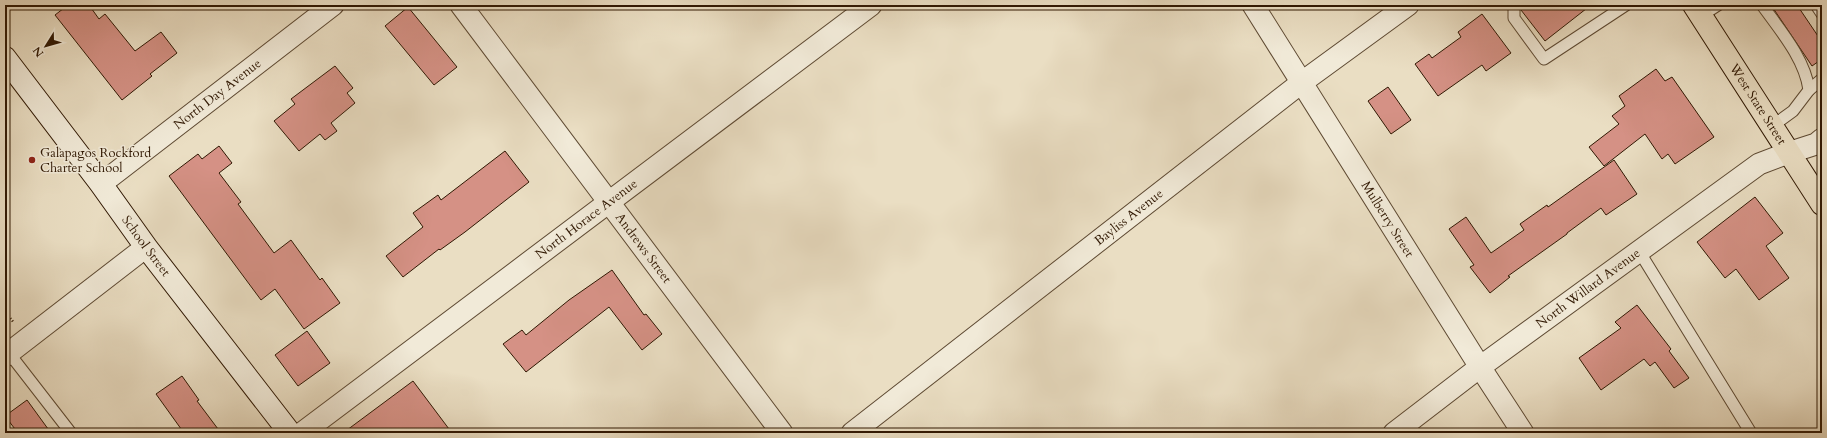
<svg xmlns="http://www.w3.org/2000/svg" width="1827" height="438" font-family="Cardo,serif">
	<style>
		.building { fill: #d59185; stroke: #301803 }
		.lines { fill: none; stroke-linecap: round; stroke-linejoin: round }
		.service-casing { stroke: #5e4a33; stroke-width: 13 }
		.minor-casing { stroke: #5e4a33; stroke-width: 23 }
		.secondary-casing { stroke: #301803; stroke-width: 24 }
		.primary-casing { stroke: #301803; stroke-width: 24 }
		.path { stroke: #301803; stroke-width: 2.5; stroke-dasharray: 1 2; stroke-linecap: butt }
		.service { stroke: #f1ead8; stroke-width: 11 }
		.minor { stroke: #f1ead8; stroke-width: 21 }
		.secondary { stroke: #f1ead8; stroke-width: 22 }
		.primary { stroke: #eadec3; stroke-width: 22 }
		.poi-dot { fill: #8f2418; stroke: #f1ead8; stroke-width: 1.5 }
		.labels { text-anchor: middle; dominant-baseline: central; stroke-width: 3; stroke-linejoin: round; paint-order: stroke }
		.street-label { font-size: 13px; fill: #301803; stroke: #f1ead8 }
		.poi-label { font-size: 13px; fill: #301803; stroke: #f1ead8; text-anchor: start }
	</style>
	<rect width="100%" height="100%" fill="#eadec3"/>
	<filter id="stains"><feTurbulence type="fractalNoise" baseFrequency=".005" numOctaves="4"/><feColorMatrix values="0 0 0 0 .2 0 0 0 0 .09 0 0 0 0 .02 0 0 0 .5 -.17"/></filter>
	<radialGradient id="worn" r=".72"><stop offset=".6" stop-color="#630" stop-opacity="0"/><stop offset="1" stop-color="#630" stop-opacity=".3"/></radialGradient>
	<g class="building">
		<path d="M68 5H89L99 19 105 14 135 51 161 32 177 53 150 74 152 76 122 100 55 15Z"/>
		<path d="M1521 5H1591L1545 41 1521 10Z"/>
		<path d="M1771 5H1797L1822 42V59L1812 66Z"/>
		<path d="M408 7 457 67 434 85 385 26Z"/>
		<path d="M1482 14 1511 53 1486 71 1482 65 1438 96 1415 64 1429 54 1432 58 1461 37 1458 32Z"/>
		<path d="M335 66 353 88 347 93 355 103 331 123 337 131 325 140 320 134 299 151 274 121 295 104 291 99Z"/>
		<path d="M1656 69 1665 81 1672 77 1714 137 1675 164 1668 154 1662 159 1645 134 1604 166 1589 147 1619 124 1612 116 1625 106 1619 96Z"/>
		<path d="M1388 87 1411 120 1391 134 1368 101Z"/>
		<path d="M219 146 232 163 219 173 241 202 238 204 274 253 291 240 320 280 322 278 340 303 304 329 275 289 261 300 169 176 198 154 202 159Z"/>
		<path d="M505 151 529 182 465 232 440 250 439 249 403 277 386 256 423 227 413 213 438 195 441 200Z"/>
		<path d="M1614 160 1637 194 1606 215 1601 208 1567 233V234L1508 276 1510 277 1490 293 1470 267 1474 265 1449 229 1466 217 1491 253 1524 230 1520 224 1547 205 1548 207Z"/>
		<path d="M1755 197 1783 233 1766 246 1789 278 1759 300 1736 269 1725 278 1697 242Z"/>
		<path d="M612 270 644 315 646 314 662 334 642 350 609 307 526 372 503 344 522 330 526 335 569 300Z"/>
		<path d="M1637 305 1671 349 1669 351 1689 378 1674 388 1655 362 1650 366 1644 359 1601 390 1579 358 1621 328 1615 322Z"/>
		<path d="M307 331 330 363 298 386 275 355Z"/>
		<path d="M182 376 199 400 197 401 221 433H184L156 394Z"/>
		<path d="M413 381 452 433H343Z"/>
		<path d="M27 400 51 433H18L5 416Z"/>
	</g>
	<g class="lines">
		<defs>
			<g id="service">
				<path d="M1514 5V18L1544 59 1626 5"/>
				<path d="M1762 5C1780 30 1805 59 1809 90L1793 111 1771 127"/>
				<path d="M1816 5 1822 14"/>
				<path d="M1701 16 1718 5"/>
				<path d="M1809 90 1822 79"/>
				<path d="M1639 251 1751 433"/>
				<path d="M9 353 71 433"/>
			</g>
			<g id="minor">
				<path id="s1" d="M461 5 782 433"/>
				<path id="s2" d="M1253 5 1480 367 1523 433"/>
				<path id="s3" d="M101 184 333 5"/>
				<path d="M5 356 146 247"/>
				<path id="s4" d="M302 433 871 5"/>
				<path id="s5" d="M852 433 1301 83 1408 5"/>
				<path id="s6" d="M1394 433 1480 367 1759 164 1788 153 1816 144 1822 139"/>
			</g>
			<g id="secondary">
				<path id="s7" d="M5 58 101 184 146 247 290 433"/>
			</g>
			<g id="primary">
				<path id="s8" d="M1694 5 1822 204"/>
			</g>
		</defs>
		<use href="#service" class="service-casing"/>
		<use href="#minor" class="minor-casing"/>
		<use href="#secondary" class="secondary-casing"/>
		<use href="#primary" class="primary-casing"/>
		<path class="path" d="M5 311 14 323"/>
		<use href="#service" class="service"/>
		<use href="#minor" class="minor"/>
		<use href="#secondary" class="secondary"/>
		<use href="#primary" class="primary"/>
	</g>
	<circle class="poi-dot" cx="32" cy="160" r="4"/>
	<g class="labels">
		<g class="street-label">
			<text stroke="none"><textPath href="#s3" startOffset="147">North Day Avenue</textPath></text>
			<text stroke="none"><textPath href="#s8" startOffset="118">West State Street</textPath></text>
			<text stroke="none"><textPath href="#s5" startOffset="351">Bayliss Avenue</textPath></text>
			<text stroke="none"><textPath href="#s4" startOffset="356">North Horace Avenue</textPath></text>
			<text stroke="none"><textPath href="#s2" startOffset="253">Mulberry Street</textPath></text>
			<text stroke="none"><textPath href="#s7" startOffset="235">School Street</textPath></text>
			<text stroke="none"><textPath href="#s1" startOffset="304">Andrews Street</textPath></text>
			<text stroke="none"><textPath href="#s6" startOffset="242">North Willard Avenue</textPath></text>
		</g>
		<g class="poi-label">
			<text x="40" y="153">Galapagos Rockford<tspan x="40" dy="15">Charter School</tspan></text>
		</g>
	</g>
	<rect width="1827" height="438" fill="none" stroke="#eadec3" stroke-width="20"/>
	<rect x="6" y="6" width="1815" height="426" fill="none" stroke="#301803" stroke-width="2"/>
	<rect x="10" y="10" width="1807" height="418" fill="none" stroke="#301803"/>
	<g transform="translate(46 46) rotate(233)" stroke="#f1ead8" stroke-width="3" paint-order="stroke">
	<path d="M0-3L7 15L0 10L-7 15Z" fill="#301803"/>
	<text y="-6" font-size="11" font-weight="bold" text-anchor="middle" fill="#301803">N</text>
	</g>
	<rect width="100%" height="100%" filter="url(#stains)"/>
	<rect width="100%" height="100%" fill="url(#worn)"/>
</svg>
